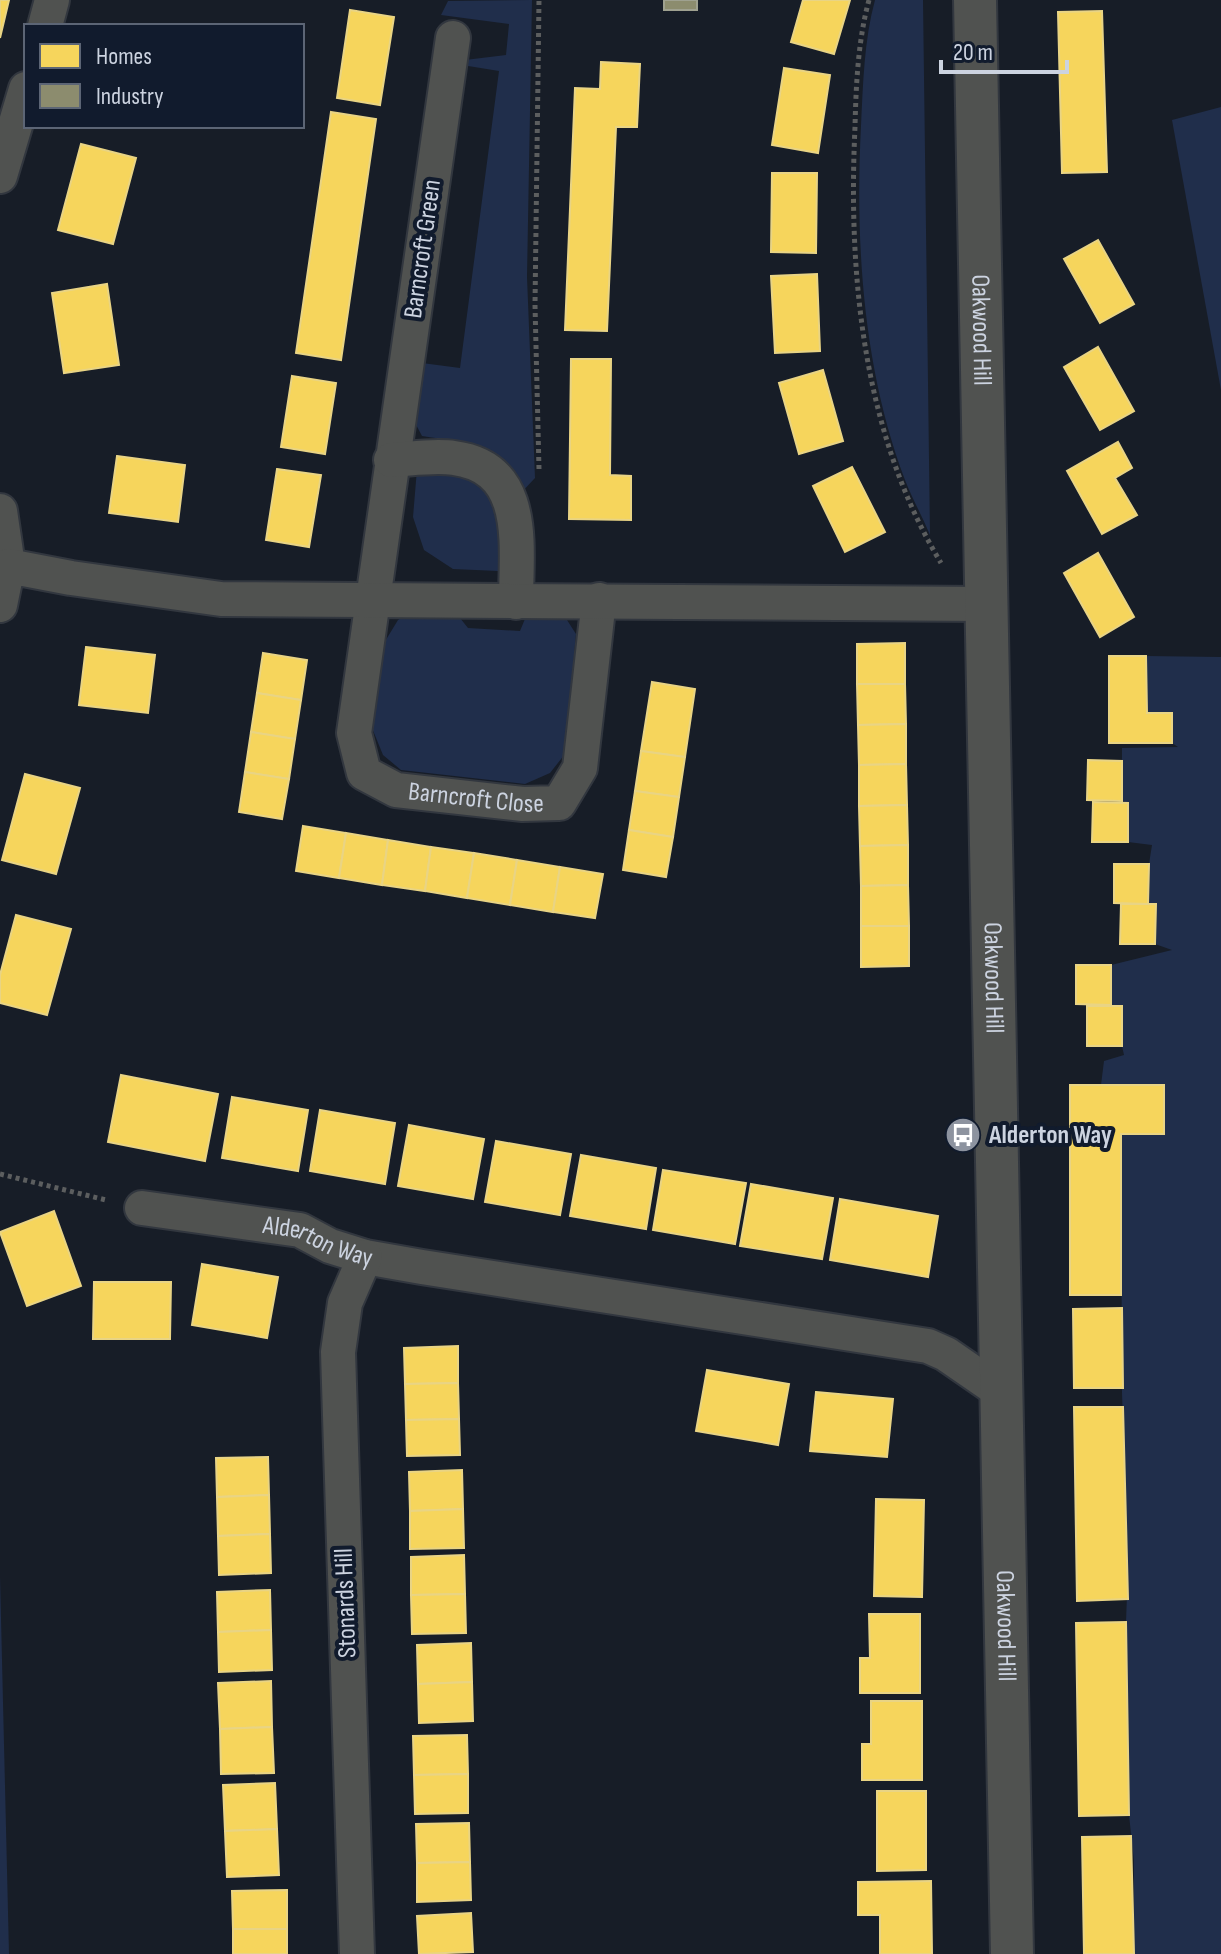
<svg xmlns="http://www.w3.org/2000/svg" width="1221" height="1954" font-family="'Sofia Sans Condensed',sans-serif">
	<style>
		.green { fill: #202e4b }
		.homes { fill: #f6d55c; stroke: #e9d484; stroke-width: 2 }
		.industry { fill: #8c8c6e; stroke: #9fa190; stroke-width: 2 }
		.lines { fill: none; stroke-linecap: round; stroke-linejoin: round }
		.minor-casing { stroke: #32373f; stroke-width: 38 }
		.tertiary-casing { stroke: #32373f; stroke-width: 46 }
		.path { stroke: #5c5e5f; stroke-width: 5; stroke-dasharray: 4 4; stroke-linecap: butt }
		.minor { stroke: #505250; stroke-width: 34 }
		.tertiary { stroke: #505250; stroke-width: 42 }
		.labels { text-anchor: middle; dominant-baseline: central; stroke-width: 8; stroke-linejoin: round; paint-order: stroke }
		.street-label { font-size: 26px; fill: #ccd3e0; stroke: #111b2d }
		.poi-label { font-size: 26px; font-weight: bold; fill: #ccd3e0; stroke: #111b2d; text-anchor: start }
	</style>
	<rect width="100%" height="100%" fill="#171d27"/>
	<g class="green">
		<path d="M532 0 527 277 535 478 520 494C497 444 472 444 422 436L413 419 422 363 460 368 499 71 462 65 465 60 506 55 509 24 441 15 448 1Z"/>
		<path d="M875 0H923L930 535C922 516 912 498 905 480 863 369 855 243 861 126 863 85 864 40 875 0Z"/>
		<path d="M1221 107V390L1172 120Z"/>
		<path d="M417 469C431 469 449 466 462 471 506 486 499 534 498 571L453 569 424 550 413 517Z"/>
		<path d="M556 611 567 620 576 634 565 754 550 773 525 784 401 770 383 755 372 728 384 643 398 620 408 614 456 613 468 628 520 631 527 614Z"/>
		<path d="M1146 656 1221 657V1954H1134V1861L1129 1815 1126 1622 1128 1567 1122 1393 1121 1134H1164V1085H1101L1104 1061 1124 1055 1122 1046V1007L1111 1005V965L1172 950 1155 944 1156 905 1148 904 1149 864 1152 845 1128 842V803L1122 801V748L1178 747 1172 743V713H1147Z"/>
		<path d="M0 1576 9 1954H0Z"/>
	</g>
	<g class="homes">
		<path d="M0 0H9L0 38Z"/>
		<path d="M803 0H850L834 54 791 42Z"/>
		<path d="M350 10 394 17 380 105 337 98Z"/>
		<path d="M1102 11 1107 172 1062 173 1058 12Z"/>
		<path d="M601 62 640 64 637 127H616L607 331 565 330 575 88 600 89Z"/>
		<path d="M784 68 830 75 818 153 772 145Z"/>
		<path d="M331 112 376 119 341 360 296 353Z"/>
		<path d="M81 144 136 158 113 244 58 230Z"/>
		<path d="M772 173H817L816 253 771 252Z"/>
		<path d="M1098 240 1134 304 1100 323 1064 259Z"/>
		<path d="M817 274 820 351 775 353 771 276Z"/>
		<path d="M107 284 119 365 64 373 52 293Z"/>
		<path d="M1098 347 1134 411 1100 430 1064 367Z"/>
		<path d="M571 359H611L610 475 631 476V520L569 519Z"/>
		<path d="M823 370 843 441 799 454 779 383Z"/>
		<path d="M292 376 336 383 325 454 281 447Z"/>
		<path d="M1118 442 1132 468 1115 478 1137 515 1102 534 1067 471Z"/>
		<path d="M117 456 185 465 178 522 109 513Z"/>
		<path d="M852 467 885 532 845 552 813 486Z"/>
		<path d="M277 469 321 475 309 547 266 540Z"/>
		<path d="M1098 553 1134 617 1100 637 1064 573Z"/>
		<path d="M905 643V684H857V644Z"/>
		<path d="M86 647 155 655 148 713 79 705Z"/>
		<path d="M263 653 307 660 301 700 257 693Z"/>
		<path d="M1109 656H1146L1147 713H1172V743H1109Z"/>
		<path d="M652 682 695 689 685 757 641 751Z"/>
		<path d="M857 684H905L906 724 858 725Z"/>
		<path d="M257 693 301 700 295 739 251 732Z"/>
		<path d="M906 724V764L859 765 858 725Z"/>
		<path d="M251 732 295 739 289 779 245 772Z"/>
		<path d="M641 751 685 757 679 797 635 791Z"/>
		<path d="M1088 760 1122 761V801L1087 800Z"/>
		<path d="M906 764 907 805 859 806V765Z"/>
		<path d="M245 772 289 779 282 819 239 812Z"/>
		<path d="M25 774 80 788 56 874 2 860Z"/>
		<path d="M635 791 679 797 673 837 629 830Z"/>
		<path d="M1093 802 1128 803V842H1092Z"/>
		<path d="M907 805 908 845 860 846 859 806Z"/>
		<path d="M303 826 346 833 339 878 296 871Z"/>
		<path d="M629 830 673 837 666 877 623 870Z"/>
		<path d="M346 833 388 840 382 885 339 878Z"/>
		<path d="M388 840 431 847 425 891 382 885Z"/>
		<path d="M908 845V885L861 886 860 846Z"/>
		<path d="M431 847 474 853 467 898 425 891Z"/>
		<path d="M474 853 517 860 510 905 467 898Z"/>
		<path d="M517 860 560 867 553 912 510 905Z"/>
		<path d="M1114 864H1149L1148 904 1114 903Z"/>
		<path d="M560 867 603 874 595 918 553 912Z"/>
		<path d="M908 885 909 926H861V886Z"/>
		<path d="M1121 904H1156L1155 944H1120Z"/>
		<path d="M16 915 71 929 47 1015 0 1003V975Z"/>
		<path d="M861 926H909V966L861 967Z"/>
		<path d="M1076 965H1111V1005L1076 1004Z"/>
		<rect x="1087" y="1006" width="35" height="40"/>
		<path d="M121 1075 218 1094 205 1161 108 1142Z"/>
		<path d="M1070 1085H1164V1134H1121V1295H1070Z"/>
		<path d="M232 1097 308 1110 298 1171 222 1158Z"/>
		<path d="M320 1110 395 1123 385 1184 310 1171Z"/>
		<path d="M409 1125 484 1139 473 1199 398 1186Z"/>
		<path d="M496 1141 571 1154 560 1215 485 1202Z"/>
		<path d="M581 1155 656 1168 646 1229 570 1216Z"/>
		<path d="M663 1170 746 1183 735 1244 653 1230Z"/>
		<path d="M751 1184 833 1198 822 1259 740 1246Z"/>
		<path d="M840 1199 938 1216 928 1277 830 1260Z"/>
		<path d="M54 1211 81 1286 27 1306 0 1232Z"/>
		<path d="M202 1264 278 1277 267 1338 192 1325Z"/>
		<path d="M94 1282H171L170 1339H93Z"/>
		<path d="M1122 1308 1123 1388H1074L1073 1309Z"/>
		<path d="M458 1346V1383L405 1384 404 1348Z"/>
		<path d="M707 1370 789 1384 778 1445 696 1431Z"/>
		<path d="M458 1383 459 1419 406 1420 405 1384Z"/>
		<path d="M816 1392 893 1399 887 1457 810 1451Z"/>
		<path d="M1074 1407H1123L1128 1599 1077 1601Z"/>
		<path d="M459 1419 460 1455 407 1456 406 1420Z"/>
		<path d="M268 1457 269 1495 217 1497 216 1458Z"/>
		<path d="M462 1470 463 1509 410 1511 409 1472Z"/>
		<path d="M269 1495 270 1534 218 1536 217 1497Z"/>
		<path d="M876 1499 924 1500 922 1597 874 1596Z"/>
		<path d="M463 1509 464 1548 410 1549V1511Z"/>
		<path d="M270 1534 271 1573 219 1575 218 1536Z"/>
		<path d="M464 1555 465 1594 411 1595V1557Z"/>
		<path d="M270 1590 271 1630 218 1632 217 1592Z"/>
		<path d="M465 1594 466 1633 412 1634 411 1595Z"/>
		<path d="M869 1614H920V1693H860V1658H870Z"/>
		<path d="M1126 1622 1129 1815 1079 1816 1076 1623Z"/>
		<path d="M271 1630 272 1670 219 1672 218 1632Z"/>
		<path d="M471 1643 472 1682 418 1684 417 1645Z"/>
		<path d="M271 1681 272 1727 220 1729 218 1683Z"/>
		<path d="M472 1682 473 1721 419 1723 418 1684Z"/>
		<path d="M871 1701H922V1780H862V1744H871Z"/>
		<path d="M272 1727 274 1773 221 1774 220 1729Z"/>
		<path d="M467 1735 468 1774 414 1775 413 1736Z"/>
		<path d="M468 1774V1813L415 1814 414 1775Z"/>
		<path d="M275 1783 277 1829 225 1831 223 1785Z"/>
		<path d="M877 1791H926V1870L877 1871Z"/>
		<path d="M469 1823 470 1862 417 1863 416 1824Z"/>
		<path d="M277 1829 279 1875 227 1877 225 1831Z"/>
		<path d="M1131 1836 1134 1954H1084L1082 1837Z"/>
		<path d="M470 1862 471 1900 417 1902V1863Z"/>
		<path d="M931 1881 932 1954H880V1915H858V1882Z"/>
		<path d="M287 1890V1929H233L232 1891Z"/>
		<path d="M471 1913 473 1952 419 1954 417 1916Z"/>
		<rect x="233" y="1929" width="54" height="25"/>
	</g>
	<rect class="industry" x="664" y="0" width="33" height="10"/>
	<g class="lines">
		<defs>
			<g id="minor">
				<path d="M45 26 52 0"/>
				<path id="s1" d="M453 38 354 733 364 773 396 790 523 804 559 803 580 768 599 600"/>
				<path d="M0 176 26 89"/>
				<path d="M391 460C411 459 434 455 454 458 529 468 516 546 516 602"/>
				<path d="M0 511 8 566"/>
				<path d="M0 605 8 566 71 578 221 599 986 604"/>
				<path id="s2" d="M142 1208 300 1230 330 1246 365 1257 422 1267 928 1346 946 1354 1001 1392"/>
				<path d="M357 1954 338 1352 345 1303 365 1257"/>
			</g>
			<g id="tertiary">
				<path id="s3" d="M975 0 1012 1954"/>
			</g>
		</defs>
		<use href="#minor" class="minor-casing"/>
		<use href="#tertiary" class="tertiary-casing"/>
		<g class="path">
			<path d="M869 0C858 40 856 85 855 127 848 275 863 434 941 563"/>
			<path d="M539 469 535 305 539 0"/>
			<path d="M0 1174 106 1200"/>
		</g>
		<use href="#minor" class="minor"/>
		<use href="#tertiary" class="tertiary"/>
	</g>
	<defs>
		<symbol id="bus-disc" viewBox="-11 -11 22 22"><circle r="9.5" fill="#8d939f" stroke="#111b2d"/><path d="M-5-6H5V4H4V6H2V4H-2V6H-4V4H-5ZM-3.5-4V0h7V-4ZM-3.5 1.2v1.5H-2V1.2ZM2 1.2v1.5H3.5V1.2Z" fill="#fff"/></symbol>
	</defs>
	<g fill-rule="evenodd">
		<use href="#bus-disc" x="943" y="1115" width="40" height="40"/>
	</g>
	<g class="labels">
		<g class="street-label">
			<text transform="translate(423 249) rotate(-82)">Barncroft Green</text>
			<text stroke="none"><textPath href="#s3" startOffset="330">Oakwood Hill</textPath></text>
			<text stroke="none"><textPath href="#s1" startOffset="860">Barncroft Close</textPath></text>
			<text stroke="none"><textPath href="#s3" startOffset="978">Oakwood Hill</textPath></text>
			<text stroke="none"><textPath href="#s2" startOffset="180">Alderton Way</textPath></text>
			<text transform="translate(346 1603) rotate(-92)">Stonards Hill</text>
			<text stroke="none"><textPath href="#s3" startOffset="1626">Oakwood Hill</textPath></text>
		</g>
		<g class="poi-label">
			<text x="989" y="1135">Alderton Way</text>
		</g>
	</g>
	<rect x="24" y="24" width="280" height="104" fill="#111b2d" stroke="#5c6575" stroke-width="2"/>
	<rect x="40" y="44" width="40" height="24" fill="#f6d55c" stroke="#5c6575" stroke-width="2"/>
	<text x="96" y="64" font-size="24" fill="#ccd3e0">Homes</text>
	<rect x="40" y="84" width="40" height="24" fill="#8c8c6e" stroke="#5c6575" stroke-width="2"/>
	<text x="96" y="104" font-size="24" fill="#ccd3e0">Industry</text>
	<path d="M941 60v12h126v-12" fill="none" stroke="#ccd3e0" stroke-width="4"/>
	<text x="953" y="60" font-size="24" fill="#ccd3e0" stroke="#111b2d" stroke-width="6" paint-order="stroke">20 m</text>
</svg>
